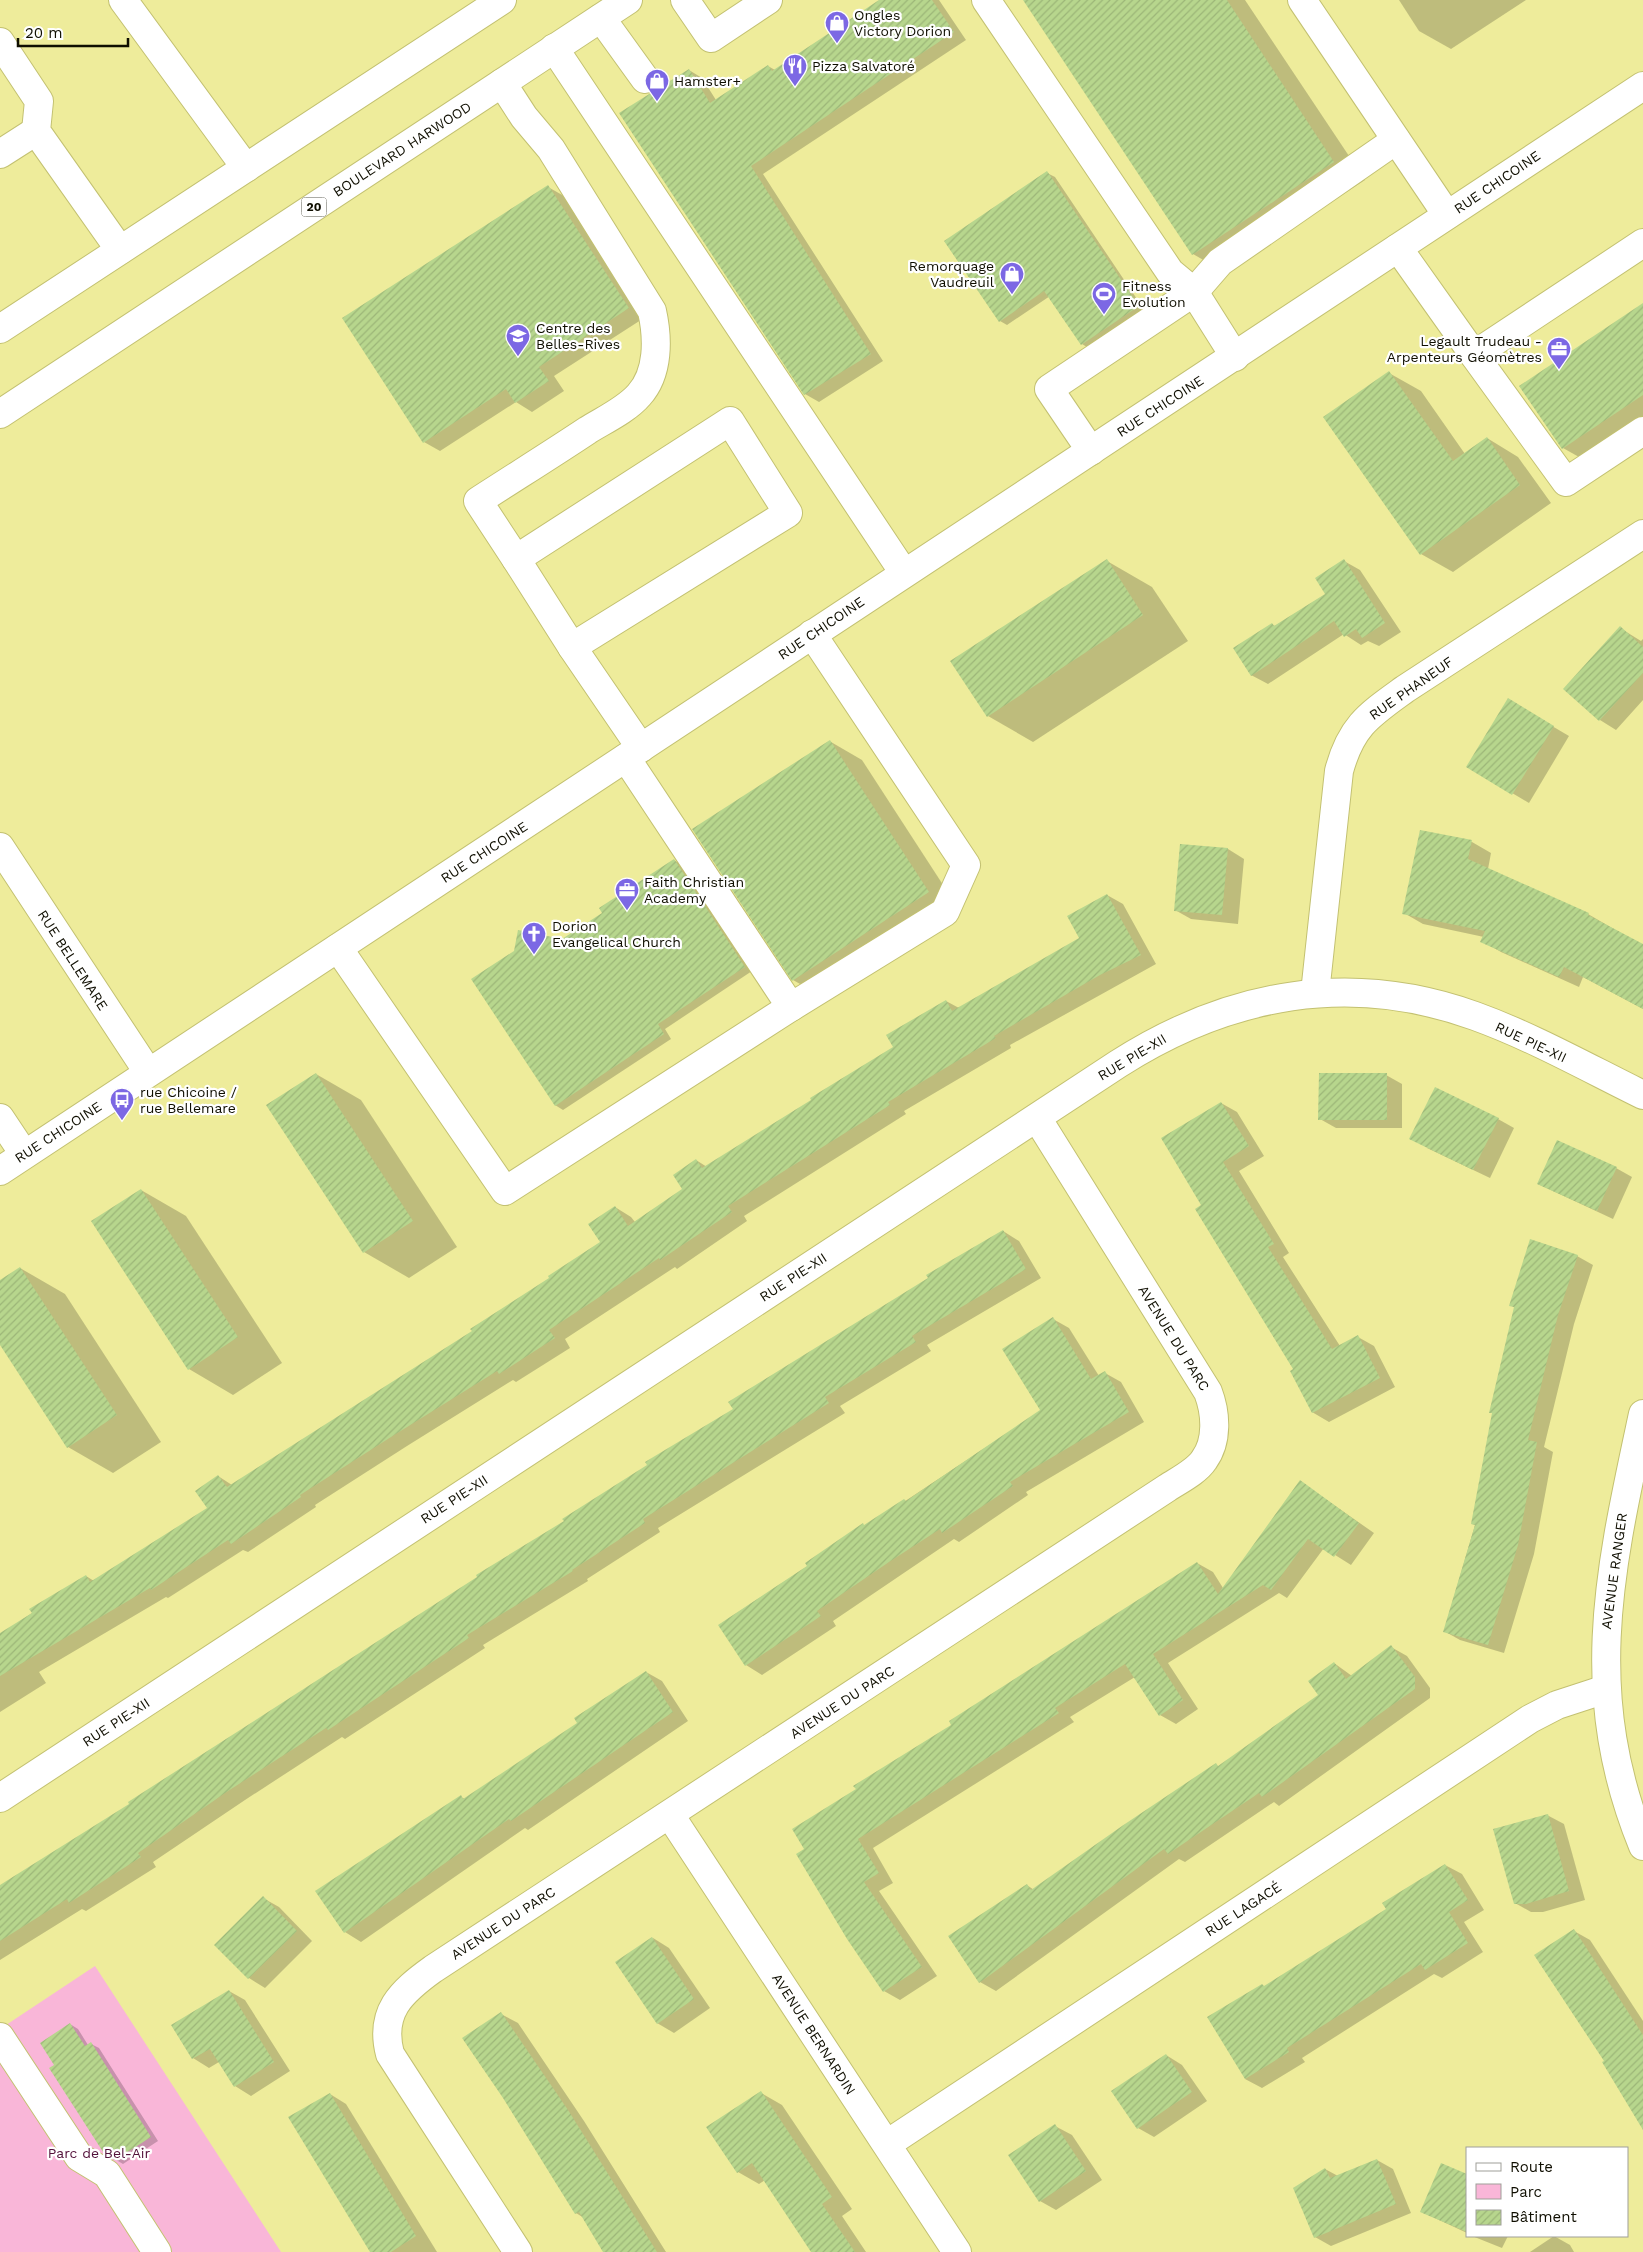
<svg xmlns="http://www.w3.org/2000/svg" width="1643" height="2252" font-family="'Work Sans',sans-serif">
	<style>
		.green { fill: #f9b6d8 }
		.shadow { fill: #0003 }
		.building { fill: url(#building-hatch) }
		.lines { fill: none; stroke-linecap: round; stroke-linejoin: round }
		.minor-casing { stroke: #c3c171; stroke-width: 30 }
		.highway-casing { stroke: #c3c171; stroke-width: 30 }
		.minor { stroke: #fff; stroke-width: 28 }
		.highway { stroke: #fff; stroke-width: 28 }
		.labels { text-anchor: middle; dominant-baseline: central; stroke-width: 4.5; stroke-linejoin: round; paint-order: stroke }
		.shield { fill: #fff; stroke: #57564c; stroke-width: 1 }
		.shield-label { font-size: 12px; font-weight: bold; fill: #0f0e00 }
		.poi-label { font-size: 14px; fill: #0f0e00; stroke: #fff; text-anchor: start }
		.street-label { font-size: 14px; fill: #0f0e00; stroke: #fff }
		.park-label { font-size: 14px; fill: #53113a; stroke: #fff }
	</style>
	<defs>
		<pattern id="building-hatch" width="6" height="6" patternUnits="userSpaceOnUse" patternTransform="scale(1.25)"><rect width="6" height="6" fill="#b7d68d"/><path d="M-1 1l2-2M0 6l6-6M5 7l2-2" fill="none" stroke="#9cb678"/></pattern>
	</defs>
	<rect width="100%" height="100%" fill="#eeec9b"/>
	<path class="green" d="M95 1966 281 2252H0V2029Z"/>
	<g class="shadow">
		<path d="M881 0H939L966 40 763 174 883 361 819 402 805 394 621 113 689 70 702 78 716 100 768 66 775 70Z"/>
		<path d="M1024 0H1245L1365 180 1224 272 1193 254Z"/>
		<path d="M1399 0H1526L1451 49 1419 31Z"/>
		<path d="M1047 173 1055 177 1145 311 1090 349 1082 344 1050 296 1007 325 1000 321Z"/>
		<path d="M548 187 564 196 644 318 554 376 564 391 532 412 516 402 440 451 424 442Z"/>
		<path d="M1643 304V434L1595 466 1563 448Z"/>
		<path d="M1389 373 1421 391 1465 454 1487 438 1518 457 1551 503 1453 572 1421 554Z"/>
		<path d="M1107 561 1152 587 1188 641 1033 742 988 716Z"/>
		<path d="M1344 561 1360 570 1401 632 1379 646 1368 641 1361 645 1344 634 1268 684 1251 675 1272 624 1275 626 1326 594Z"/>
		<path d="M1620 628 1641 641 1643 639V700L1616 730 1600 720 1565 689Z"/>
		<path d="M1508 700 1569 736 1529 803 1468 767Z"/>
		<path d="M831 742 862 760 960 911 825 998 793 980Z"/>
		<path d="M1421 831 1472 842 1491 853 1488 869 1588 914 1643 946V1009L1583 977 1579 987 1501 952 1482 941 1484 937 1423 924 1404 913Z"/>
		<path d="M1228 849 1244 859 1238 924 1191 919 1175 910Z"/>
		<path d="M674 860 682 865 752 971 665 1029 671 1039 563 1110 555 1105 562 940 604 913Z"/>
		<path d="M1107 895 1123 904 1156 964 1010 1045 1011 1048 904 1111 906 1114 744 1216 747 1221 677 1269 675 1267 565 1339 570 1348 516 1382 513 1380 407 1446 315 1505 316 1507 248 1552 243 1550 168 1598 166 1597 39 1672 46 1683 0 1712V1635L86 1576 94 1581 208 1509 218 1476 232 1485 474 1332 551 1279 602 1243 615 1207 631 1217 635 1222 684 1189 696 1160 707 1167 895 1048 946 1001 959 1008 1081 938Z"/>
		<path d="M316 1074 361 1100 457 1247 409 1278 364 1252 268 1105Z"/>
		<path d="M1386 1075 1402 1084V1128H1336L1320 1119Z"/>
		<path d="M1221 1103 1237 1112 1264 1156 1239 1171 1289 1253 1283 1257 1340 1346 1358 1337 1374 1346 1395 1387 1329 1422 1312 1412 1295 1369 1203 1205Z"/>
		<path d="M1498 1119 1514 1128 1490 1178 1427 1148Z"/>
		<path d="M1616 1168 1632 1177 1613 1219 1538 1184Z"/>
		<path d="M141 1190 186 1216 282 1363 233 1395 189 1369Z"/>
		<path d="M1003 1231 1019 1241 1041 1278 927 1345 931 1351 840 1406 845 1413 658 1528 660 1532 587 1579 588 1581 483 1645 485 1648 345 1739 342 1737 245 1800 153 1862 156 1867 86 1911 82 1909 0 1960V1887L131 1804 565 1522Z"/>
		<path d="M1577 1256 1593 1265 1574 1324 1544 1447 1553 1452 1534 1554 1504 1653 1460 1640 1444 1631 1475 1525 1472 1524 1515 1308 1511 1305Z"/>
		<path d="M20 1268 65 1294 161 1442 113 1473 68 1447 0 1343V1282Z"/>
		<path d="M1053 1319 1069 1328 1099 1376 1105 1373 1121 1382 1144 1422 1026 1492 1028 1495 959 1542 954 1539 833 1621 836 1626 762 1675 746 1665 719 1625 1042 1410Z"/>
		<path d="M1301 1482 1374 1533 1351 1565 1324 1548 1287 1598 1279 1593 1168 1663 1198 1709 1176 1724 1160 1715 1135 1677 1070 1717 1074 1722 873 1848 893 1883 879 1891 937 1976 900 2000 884 1991 848 1938 806 1849 857 1790 1197 1563 1213 1572 1223 1588Z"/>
		<path d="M1391 1647 1407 1656 1430 1688V1698L1279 1806 1274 1802 1185 1862 1179 1859 996 1991 980 1982 1027 1885 1034 1890 1219 1767 1320 1695 1334 1663 1352 1676Z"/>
		<path d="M646 1672 662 1681 688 1721 528 1830 525 1828 361 1942 345 1932 317 1892 461 1797 465 1799 579 1723Z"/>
		<path d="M1547 1815 1564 1824 1585 1900 1543 1912H1531L1515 1903Z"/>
		<path d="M1445 1865 1462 1874 1484 1910 1464 1922 1483 1952 1442 1978 1434 1974 1302 2058 1305 2062 1262 2088 1245 2079 1265 1987 1388 1910Z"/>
		<path d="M263 1898 279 1907 312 1941 265 1988 249 1978 215 1945Z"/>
		<path d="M1574 1931 1590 1940 1643 2021V2126L1606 2061Z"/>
		<path d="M653 1938 669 1948 710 2008 674 2033 657 2023Z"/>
		<path d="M229 1991 245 2000 290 2071 251 2096 235 2086 219 2062 209 2068 193 2058 173 2026Z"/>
		<path d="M501 2014 518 2023 584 2121 666 2252H605L584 2218 576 2213Z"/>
		<path d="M70 2024 78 2029 88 2045 91 2044 99 2048 158 2141 123 2164 106 2154Z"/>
		<path d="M1166 2055 1182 2065 1207 2101 1154 2137 1138 2128Z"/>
		<path d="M761 2093 782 2105 852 2209 842 2216 866 2252H813L765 2180 759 2184 738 2172Z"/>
		<path d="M330 2094 346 2104 437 2252H372Z"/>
		<path d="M1055 2126 1072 2135 1102 2180 1056 2210 1040 2201Z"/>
		<path d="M1377 2160 1393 2169 1411 2213 1331 2246 1315 2237 1325 2169 1338 2176Z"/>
		<path d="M1467 2176V2233L1422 2212Z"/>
		<path d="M1472 2236H1508L1502 2248Z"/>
		<path d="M1554 2236 1570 2245 1574 2252H1530Z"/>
	</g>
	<g class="building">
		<path d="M879 0H932L954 32 751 166 871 354 804 395 619 113 689 69 710 103 768 65 772 71Z"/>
		<path d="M1023 0H1227L1334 162 1192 255Z"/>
		<path d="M1047 171 1139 306 1081 345 1044 291 999 322 944 241Z"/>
		<path d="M548 185 629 308 539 367 549 381 515 403 506 389 423 443 342 318Z"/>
		<path d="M1643 303V395L1562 449 1519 386Z"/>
		<path d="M1389 371 1453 461 1487 437 1520 485 1420 555 1323 417Z"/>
		<path d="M1107 559 1143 615 987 717 950 661Z"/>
		<path d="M1344 559 1385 623 1362 638 1356 629 1344 637 1334 621 1251 676 1233 648 1272 623 1274 626 1325 594 1315 578Z"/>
		<path d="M1620 626 1643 647V673L1599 721 1563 689Z"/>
		<path d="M1508 698 1554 726 1512 795 1466 767Z"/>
		<path d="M830 740 929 892 792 981 692 829Z"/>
		<path d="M1420 830 1472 840 1468 859 1589 913 1588 915 1643 944V1009L1564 967 1559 977 1480 942 1485 931 1402 914Z"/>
		<path d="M1180 844 1228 848 1222 915 1174 911Z"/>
		<path d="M674 859 745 967 658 1024 664 1034 555 1106 471 979 514 951 518 930 562 939 602 913 599 908Z"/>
		<path d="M1107 894 1141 955 1100 975 994 1036 996 1038 888 1102 890 1105 728 1206 732 1212 660 1260 659 1258 549 1330 555 1338 499 1374 497 1371 391 1437 300 1495 301 1497 231 1544 228 1540 151 1590 150 1588 0 1676V1633L32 1613 29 1609 86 1575 90 1582 207 1508 195 1491 218 1475 227 1487 472 1331 470 1329 549 1278 548 1276 600 1242 588 1224 615 1206 628 1226 682 1189 673 1175 696 1159 702 1168 811 1100 810 1098 893 1047 886 1035 946 1000 952 1011 1079 938 1067 916Z"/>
		<path d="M316 1073 413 1221 363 1253 266 1105Z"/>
		<path d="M1319 1073H1387V1120H1318Z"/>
		<path d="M1435 1087 1499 1118 1473 1170 1409 1139Z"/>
		<path d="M1221 1102 1249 1146 1223 1162 1274 1244 1268 1247 1332 1349 1358 1335 1380 1378 1312 1413 1290 1371 1293 1369 1195 1209 1201 1205 1161 1138Z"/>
		<path d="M1557 1140 1617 1167 1597 1211 1537 1184Z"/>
		<path d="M141 1189 238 1337 188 1370 91 1221Z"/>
		<path d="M1003 1230 1026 1269 912 1336 916 1342 825 1397 829 1403 643 1519 645 1523 572 1570 573 1571 467 1635 469 1638 400 1683 328 1730 326 1728 228 1791 138 1853 141 1857 69 1903 67 1899 0 1941V1885L129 1804 128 1802 226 1739 477 1577 476 1575 564 1521 562 1519 647 1465 645 1462 733 1409 728 1402 928 1278 926 1275Z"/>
		<path d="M1530 1239 1578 1255 1558 1315 1528 1440 1537 1442 1518 1545 1488 1645 1443 1632 1475 1525 1471 1524 1492 1413H1489L1514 1307 1509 1306Z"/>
		<path d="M20 1267 117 1415 67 1448 0 1345V1280Z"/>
		<path d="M1053 1317 1091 1379 1105 1371 1129 1412 1010 1482 1013 1486 942 1533 940 1529 889 1562 817 1611 821 1616 745 1666 718 1625 807 1566 805 1563 863 1523 864 1525 904 1499 906 1501 1040 1410 1002 1349Z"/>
		<path d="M1300 1480 1359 1523 1334 1557 1308 1539 1271 1590 1263 1585 1153 1654 1183 1700 1159 1716 1125 1664 1055 1708 1059 1713 858 1839 879 1873 864 1882 922 1967 883 1992 847 1939 796 1854 804 1849 792 1829 856 1789 853 1786 951 1725 949 1721 1197 1562 1218 1594Z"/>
		<path d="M1391 1645 1415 1677V1689L1262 1797 1259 1793 1168 1854 1164 1849 979 1983 948 1936 1027 1884 1031 1890 1122 1826 1216 1763 1218 1766 1318 1695 1308 1681 1334 1662 1346 1679Z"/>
		<path d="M646 1671 673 1712 511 1821 509 1819 344 1933 315 1891 461 1795 463 1799 577 1723 574 1718Z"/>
		<path d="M1548 1814 1569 1891 1526 1904H1514L1493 1829Z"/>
		<path d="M1445 1864 1468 1900 1449 1912 1468 1943 1425 1970 1421 1964 1287 2048 1289 2052 1245 2079 1207 2017 1262 1984 1264 1986 1386 1909 1382 1903Z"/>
		<path d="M263 1896 297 1931 248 1979 214 1945Z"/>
		<path d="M1574 1929 1643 2035V2130L1602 2062 1604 2061 1534 1955Z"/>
		<path d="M652 1937 694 1999 657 2024 615 1962Z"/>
		<path d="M229 1990 274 2062 234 2087 210 2049 192 2059 171 2025Z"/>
		<path d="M501 2012 568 2110 657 2252H603L579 2212 575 2214 503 2098 462 2038Z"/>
		<path d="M70 2023 85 2046 91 2042 151 2137 115 2160 105 2155 49 2068 54 2065 40 2043Z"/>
		<path d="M1166 2054 1192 2092 1137 2129 1111 2091Z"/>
		<path d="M761 2091 832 2197 822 2204 855 2252H811L752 2163 737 2173 706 2127Z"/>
		<path d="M330 2093 416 2236 391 2252H370L288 2117Z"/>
		<path d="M1055 2124 1086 2171 1039 2202 1008 2155Z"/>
		<path d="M1377 2159 1396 2204 1314 2238 1293 2188 1325 2168 1330 2178Z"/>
		<path d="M1441 2163 1467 2174V2232L1420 2212Z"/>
	</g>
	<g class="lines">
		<defs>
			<g id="minor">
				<path d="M123 0 246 168"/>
				<path d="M685 0 711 38 768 0"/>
				<path d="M986 0 1170 272 1194 292 1220 262 1396 140"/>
				<path d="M1302 0 1447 215"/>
				<path d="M601 18 645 79"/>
				<path d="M0 42 39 101 36 131 120 250"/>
				<path d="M554 48 904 573"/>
				<path d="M502 83 524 117 551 149 652 311C658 338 659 373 639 395 626 410 604 420 588 430 552 454 515 477 478 501L516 559 730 421 788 513 572 647 641 748"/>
				<path d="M0 154 36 131"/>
				<path d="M1398 248 1474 355 1643 243"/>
				<path d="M1474 355 1566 482 1643 431"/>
				<path d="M1091 451 1049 389 1194 292 1235 357"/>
				<path d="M516 559 572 647"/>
				<path d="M626 758 791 1007 945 912 966 865 812 634"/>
				<path d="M0 847 148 1072"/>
				<path d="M338 948 505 1191 791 1007"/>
				<path d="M1315 993 1339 771C1351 726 1369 715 1405 689L1643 534"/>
				<path d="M0 1118 24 1154"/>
				<path d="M0 1171 1643 86"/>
				<path d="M1643 1414C1610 1568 1580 1692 1643 1846"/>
				<path d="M0 1798 1118 1064C1229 993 1350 971 1475 1016 1533 1037 1588 1068 1643 1095"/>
				<path d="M670 1815 957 2252"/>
				<path d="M0 2037 79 2157 107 2174 157 2252"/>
				<path d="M887 2144 1530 1719 1557 1705 1606 1689"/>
				<path d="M518 2252 390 2054C379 2012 401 1992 433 1969L1167 1488C1179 1480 1196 1472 1204 1460 1218 1441 1216 1413 1208 1392L1037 1118"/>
			</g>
			<g id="highway">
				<path d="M0 329 502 0"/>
				<path d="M0 414 628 0"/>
			</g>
		</defs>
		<use href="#minor" class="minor-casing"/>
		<use href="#highway" class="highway-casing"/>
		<use href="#minor" class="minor"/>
		<use href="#highway" class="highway"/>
	</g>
	<defs>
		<symbol id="shop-pin" viewBox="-11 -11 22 30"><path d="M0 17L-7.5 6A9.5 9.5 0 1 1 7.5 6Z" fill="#7c68e4" stroke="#fff"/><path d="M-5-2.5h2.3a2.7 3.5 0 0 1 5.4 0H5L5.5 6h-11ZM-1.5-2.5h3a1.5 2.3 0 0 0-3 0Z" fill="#fff"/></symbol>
		<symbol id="restaurant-pin" viewBox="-11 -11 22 30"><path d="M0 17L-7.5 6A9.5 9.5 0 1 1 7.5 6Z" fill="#7c68e4" stroke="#fff"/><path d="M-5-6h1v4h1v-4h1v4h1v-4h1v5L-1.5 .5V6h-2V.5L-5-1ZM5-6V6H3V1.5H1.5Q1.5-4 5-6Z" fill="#fff"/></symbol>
		<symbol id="stadium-pin" viewBox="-11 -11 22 30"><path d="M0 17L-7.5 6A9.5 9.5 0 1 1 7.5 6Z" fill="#7c68e4" stroke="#fff"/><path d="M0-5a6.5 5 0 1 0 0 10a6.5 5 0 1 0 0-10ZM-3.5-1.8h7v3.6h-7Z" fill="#fff"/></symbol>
		<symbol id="university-pin" viewBox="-11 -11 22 30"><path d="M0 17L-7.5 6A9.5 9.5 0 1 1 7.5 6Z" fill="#7c68e4" stroke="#fff"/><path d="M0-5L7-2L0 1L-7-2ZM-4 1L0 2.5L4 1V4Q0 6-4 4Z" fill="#fff"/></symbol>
		<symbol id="office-pin" viewBox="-11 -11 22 30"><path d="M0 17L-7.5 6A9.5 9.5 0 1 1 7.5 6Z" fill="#7c68e4" stroke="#fff"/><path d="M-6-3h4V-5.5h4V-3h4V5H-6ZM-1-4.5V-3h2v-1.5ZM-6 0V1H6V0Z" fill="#fff"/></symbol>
		<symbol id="church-pin" viewBox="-11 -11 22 30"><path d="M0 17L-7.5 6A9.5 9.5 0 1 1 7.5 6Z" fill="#7c68e4" stroke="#fff"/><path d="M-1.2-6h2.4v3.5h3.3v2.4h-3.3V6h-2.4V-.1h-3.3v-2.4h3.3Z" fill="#fff"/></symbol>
		<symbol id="bus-pin" viewBox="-11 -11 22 30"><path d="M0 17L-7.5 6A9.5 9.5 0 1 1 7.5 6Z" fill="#7c68e4" stroke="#fff"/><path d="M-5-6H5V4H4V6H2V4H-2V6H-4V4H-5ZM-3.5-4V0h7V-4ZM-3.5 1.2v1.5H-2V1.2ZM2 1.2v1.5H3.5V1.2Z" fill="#fff"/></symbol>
	</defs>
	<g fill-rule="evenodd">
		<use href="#shop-pin" x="823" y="9" width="28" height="38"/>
		<use href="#restaurant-pin" x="781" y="52" width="28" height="38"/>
		<use href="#shop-pin" x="643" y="67" width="28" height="38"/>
		<use href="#shop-pin" x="998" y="260" width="28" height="38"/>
		<use href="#stadium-pin" x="1090" y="280" width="28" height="38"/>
		<use href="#university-pin" x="504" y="322" width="28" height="38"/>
		<use href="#office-pin" x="1545" y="335" width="28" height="38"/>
		<use href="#office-pin" x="613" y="876" width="28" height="38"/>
		<use href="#church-pin" x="520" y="920" width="28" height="38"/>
		<use href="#bus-pin" x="108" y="1086" width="28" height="38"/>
	</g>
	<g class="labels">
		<rect class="shield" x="301.5" y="197.5" width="25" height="19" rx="4"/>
		<g class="shield-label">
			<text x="314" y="207">20</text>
		</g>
		<g class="poi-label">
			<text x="854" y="15">Ongles<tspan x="854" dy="16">Victory Dorion</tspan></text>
			<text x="812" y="66">Pizza Salvatoré</text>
			<text x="674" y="81">Hamster+</text>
			<text x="994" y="266" text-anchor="end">Remorquage<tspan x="994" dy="16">Vaudreuil</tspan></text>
			<text x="1122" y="286">Fitness<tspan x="1122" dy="16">Evolution</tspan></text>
			<text x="536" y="328">Centre des<tspan x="536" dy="16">Belles-Rives</tspan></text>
			<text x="1542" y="341" text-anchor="end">Legault Trudeau -<tspan x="1542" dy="16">Arpenteurs Géomètres</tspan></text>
			<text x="644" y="882">Faith Christian<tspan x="644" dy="16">Academy</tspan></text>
			<text x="552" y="926">Dorion<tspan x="552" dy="16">Evangelical Church</tspan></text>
			<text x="140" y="1092">rue Chicoine /<tspan x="140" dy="16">rue Bellemare</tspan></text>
		</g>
		<g class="street-label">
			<text transform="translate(402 149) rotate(-33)">BOULEVARD HARWOOD</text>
			<text transform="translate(1497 182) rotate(-34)">RUE CHICOINE</text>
			<text transform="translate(1160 406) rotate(-33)">RUE CHICOINE</text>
			<text transform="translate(821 628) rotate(-34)">RUE CHICOINE</text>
			<text transform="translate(1411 688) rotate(-35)">RUE PHANEUF</text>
			<text transform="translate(484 852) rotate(-33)">RUE CHICOINE</text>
			<text transform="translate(73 960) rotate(57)">RUE BELLEMARE</text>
			<text transform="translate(1531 1042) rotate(25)">RUE PIE-XII</text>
			<text transform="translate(1132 1057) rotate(-31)">RUE PIE-XII</text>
			<text transform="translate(58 1132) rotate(-33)">RUE CHICOINE</text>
			<text transform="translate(793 1277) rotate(-33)">RUE PIE-XII</text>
			<text transform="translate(1174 1338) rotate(58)">AVENUE DU PARC</text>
			<text transform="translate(454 1499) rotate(-33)">RUE PIE-XII</text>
			<text transform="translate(1614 1571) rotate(-82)">AVENUE RANGER</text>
			<text transform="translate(842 1702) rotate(-33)">AVENUE DU PARC</text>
			<text transform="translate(116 1722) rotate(-33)">RUE PIE-XII</text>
			<text transform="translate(1243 1909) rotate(-33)">RUE LAGACÉ</text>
			<text transform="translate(503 1923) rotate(-33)">AVENUE DU PARC</text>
			<text transform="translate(814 2034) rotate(57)">AVENUE BERNARDIN</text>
		</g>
		<g class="park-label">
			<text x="99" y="2153">Parc de Bel-Air</text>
		</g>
	</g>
	<rect x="1466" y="2147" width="162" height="90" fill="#ffffff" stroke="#9f9f99"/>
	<rect x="1476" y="2163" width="25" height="8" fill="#ffffff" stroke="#9f9f99"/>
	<text x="1510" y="2172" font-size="15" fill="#0f0e00">Route</text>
	<rect x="1476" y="2184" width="25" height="15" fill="#f9b6d8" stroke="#9f9f99"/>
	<text x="1510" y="2197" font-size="15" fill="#0f0e00">Parc</text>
	<rect x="1476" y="2210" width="25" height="15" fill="url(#building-hatch)" stroke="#9f9f99"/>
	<text x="1510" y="2222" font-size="15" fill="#0f0e00">Bâtiment</text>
	<path d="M18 38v8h110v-8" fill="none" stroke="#0f0e00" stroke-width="2.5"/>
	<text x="25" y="38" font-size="15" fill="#0f0e00" stroke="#ffffff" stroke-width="4" paint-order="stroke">20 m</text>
</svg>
